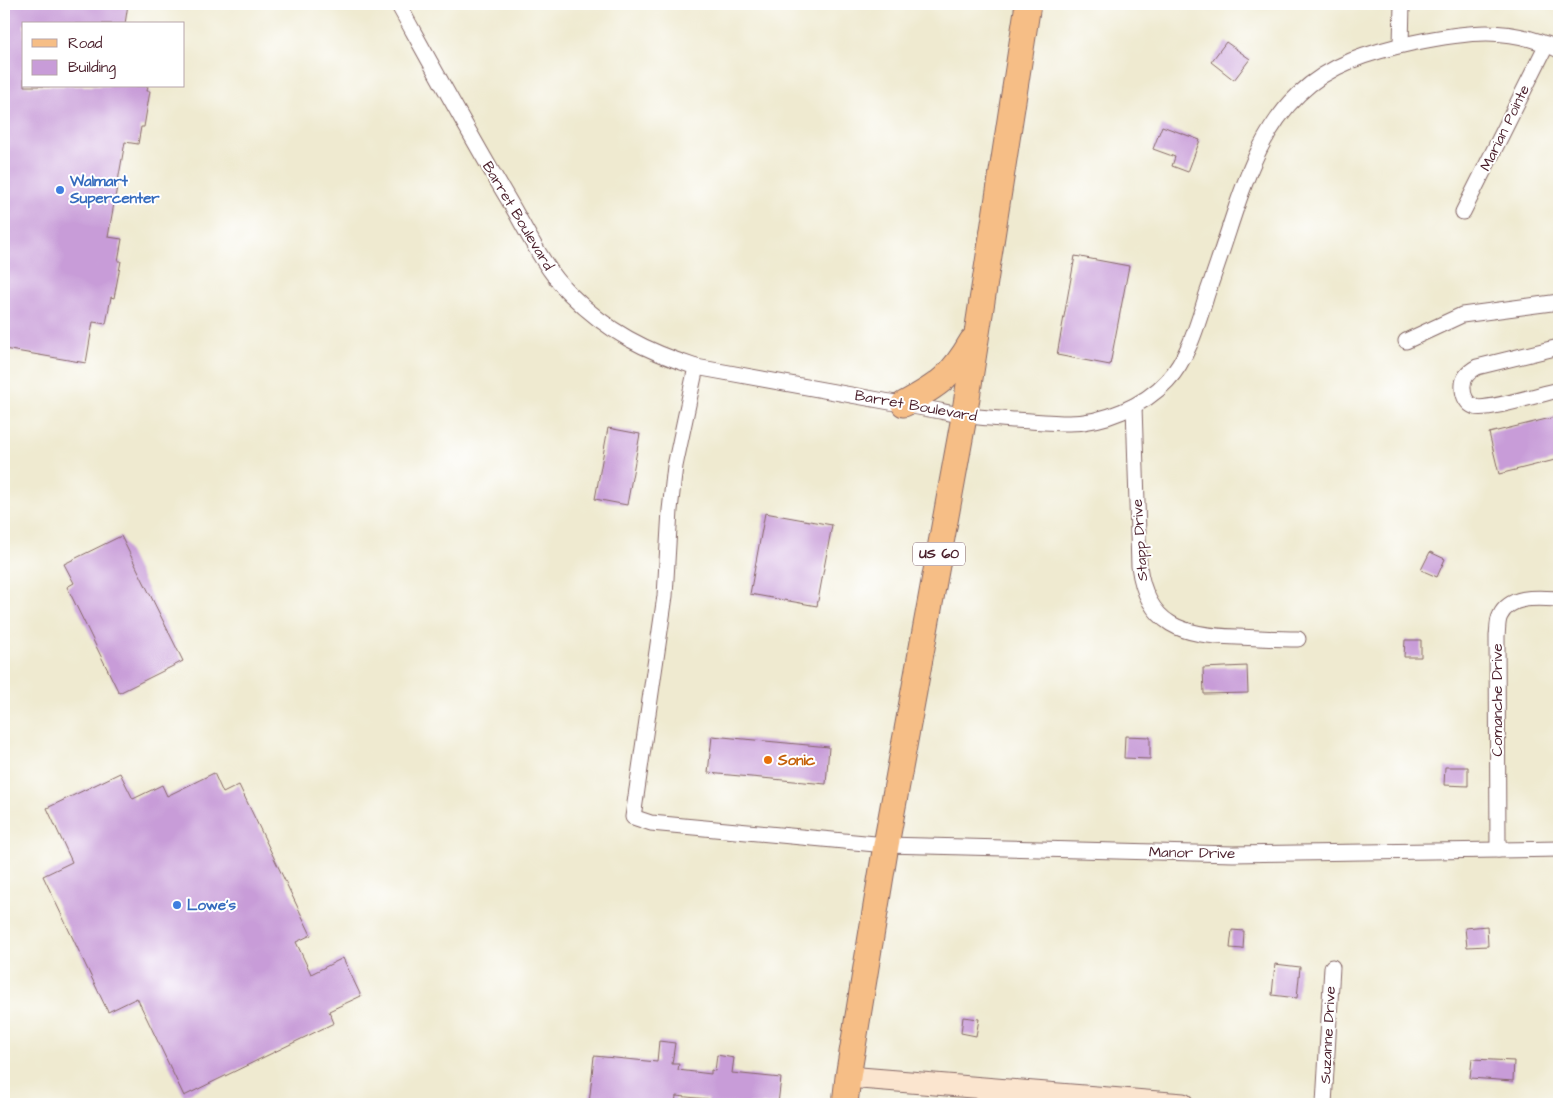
<svg xmlns="http://www.w3.org/2000/svg" width="1563" height="1108" font-family="'Architects Daughter',sans-serif">
	<style>
		.building { fill: #c89cd8 }
		.lines { fill: none; stroke-linecap: round; stroke-linejoin: round }
		.street-casing { stroke: #846665; stroke-width: 17 }
		.secondary-casing { stroke: #846665; stroke-width: 23 }
		.primary-casing { stroke: #846665; stroke-width: 27 }
		.street { stroke: #fff; stroke-width: 15 }
		.secondary { stroke: #fbe5cf; stroke-width: 21 }
		.primary { stroke: #f6be86; stroke-width: 25 }
		.shop-dot { fill: #3f7fe0; stroke: #fff; stroke-width: 2 }
		.food-dot { fill: #e8710a; stroke: #fff; stroke-width: 2 }
		.labels { text-anchor: middle; dominant-baseline: central; stroke-width: 4; stroke-linejoin: round; paint-order: stroke }
		.shield { fill: #fff; stroke: #80626b; stroke-width: 1 }
		.shield-label { font-size: 14px; font-weight: bold; fill: #4a1f2b }
		.street-label { font-size: 15px; fill: #4a1f2b; stroke: #fff }
		.shop-label { font-size: 15px; font-weight: bold; fill: #366cbe; stroke: #fff; text-anchor: start }
		.food-label { font-size: 15px; font-weight: bold; fill: #c56008; stroke: #fff; text-anchor: start }
	</style>
	<rect width="100%" height="100%" fill="#fff"/>
	<filter id="ink" filterUnits="userSpaceOnUse"><feTurbulence type="fractalNoise" baseFrequency=".02" numOctaves="2"/><feDisplacementMap in="SourceGraphic" scale="10" xChannelSelector="R" yChannelSelector="G"/><feConvolveMatrix kernelMatrix="1 2 1 2 8 2 1 2 1" color-interpolation-filters="sRGB"/></filter>
	<filter id="wash" filterUnits="userSpaceOnUse"><feTurbulence type="fractalNoise" baseFrequency=".0096" numOctaves="4" result="noise"/><feDisplacementMap in="SourceGraphic" scale="20" xChannelSelector="R" yChannelSelector="G"/><feGaussianBlur stdDeviation="1.12" result="paint"/><feColorMatrix in="noise" values="0 0 0 0 0 0 0 0 0 0 0 0 0 0 0 0 0 1.4 0 .05"/><feComposite in="paint" operator="in"/></filter>
	<g filter="url(#wash)">
		<rect width="100%" height="100%" fill="#efead0"/>
		<g id="blocks">
			<g class="building">
				<path d="M4 4H128L125 24H24V86H148L147 91H150L144 127H141L138 144 125 142 108 237 122 239 118 261H121L114 298 111 297 106 324 93 322 86 363 4 349Z"/>
				<path d="M1226 42 1250 59 1234 80 1211 62Z"/>
				<path d="M1162 126 1200 140 1188 172 1172 166 1175 157 1153 149Z"/>
				<path d="M1075 256 1129 266 1110 365 1057 355Z"/>
				<path d="M1559 416V459L1499 474 1489 433Z"/>
				<path d="M608 428 640 434 627 505 595 499Z"/>
				<path d="M765 513 832 525 817 606 750 594Z"/>
				<path d="M121 536 183 661 119 693 67 587 74 583 64 564Z"/>
				<path d="M1430 552 1445 559 1437 577 1421 570Z"/>
				<path d="M1405 640H1421V657H1404Z"/>
				<path d="M1247 666 1248 693 1204 694 1203 668Z"/>
				<path d="M712 736 829 747 826 784 708 773Z"/>
				<path d="M1125 736 1150 737V759L1124 758Z"/>
				<path d="M1445 767H1468V786L1444 785Z"/>
				<path d="M120 773 133 799 162 785 167 796 214 773 223 793 239 785 311 935 296 942 311 974 343 958 361 996 329 1011 334 1023 184 1096 137 998 108 1012 43 876 72 862 47 808Z"/>
				<path d="M1487 926 1488 946 1467 947 1465 928Z"/>
				<path d="M1232 930 1244 931 1243 949 1230 948Z"/>
				<path d="M1275 964 1300 967 1297 998 1272 995Z"/>
				<path d="M963 1017 979 1019 976 1036 961 1033Z"/>
				<path d="M659 1041 675 1043 672 1064H679L678 1070 711 1074V1070L715 1071 717 1055 734 1058 732 1073 781 1078 778 1104H707L708 1099 676 1096 675 1104H589L594 1056 657 1062Z"/>
				<path d="M1472 1059 1514 1061 1513 1081 1470 1078Z"/>
			</g>
		</g>
	</g>
	<g filter="url(#ink)">
		<use href="#blocks" fill-opacity="0" stroke="#846665" stroke-width="1"/>
		<g class="lines">
			<defs>
				<g id="street">
					<path d="M398 4C434 69 470 135 508 199 527 231 543 267 570 294 608 332 646 351 696 367L940 411C965 417 989 418 1015 420 1033 421 1051 423 1069 423 1103 423 1144 406 1167 381 1188 359 1198 323 1207 294 1217 266 1226 238 1235 211 1249 169 1266 125 1299 94 1330 64 1370 52 1412 43 1465 32 1509 25 1559 50"/>
					<path d="M1401 45 1402 4"/>
					<path d="M1463 212 1547 44"/>
					<path d="M1406 341 1462 315 1559 302"/>
					<path d="M1559 347 1477 367C1468 372 1462 378 1463 388 1463 396 1467 404 1475 407 1488 411 1543 393 1559 390"/>
					<path d="M696 367 675 466 670 510 665 596 633 817 651 823 886 845 1233 854 1559 849"/>
					<path d="M1134 406 1139 566C1147 626 1183 636 1237 637 1257 638 1278 639 1298 639"/>
					<path d="M1498 850 1497 636C1498 630 1497 622 1500 616 1510 594 1540 598 1559 599"/>
					<path d="M1324 1104 1332 967"/>
				</g>
				<path id="secondary" d="M848 1077 1183 1104"/>
				<g id="primary">
					<path d="M904 404C939 385 952 376 972 341"/>
					<path d="M845 1104 848 1077 886 845 964 417 1028 4"/>
				</g>
			</defs>
			<use href="#street" class="street-casing"/>
			<use href="#secondary" class="secondary-casing"/>
			<use href="#primary" class="primary-casing"/>
			<use href="#street" class="street"/>
			<use href="#secondary" class="secondary"/>
			<use href="#primary" class="primary"/>
		</g>
	</g>
	<g class="shop-dot">
		<circle cx="60" cy="190" r="5"/>
		<circle cx="177" cy="905" r="5"/>
	</g>
	<circle class="food-dot" cx="768" cy="760" r="5"/>
	<g class="labels">
		<rect class="shield" x="913" y="542.5" width="52" height="23" rx="4"/>
		<g class="shield-label">
			<text x="939" y="554">US 60</text>
		</g>
		<g class="street-label">
			<text transform="translate(1505 128) rotate(-64)">Marian Pointe</text>
			<text transform="translate(518 216) rotate(59)">Barret Boulevard</text>
			<text transform="translate(916 406) rotate(10)">Barret Boulevard</text>
			<text transform="translate(1140 540) rotate(-94)">Stapp Drive</text>
			<text transform="translate(1497 700) rotate(-90)">Comanche Drive</text>
			<text transform="translate(1192 853) rotate(1)">Manor Drive</text>
			<text transform="translate(1328 1035) rotate(-87)">Suzanne Drive</text>
		</g>
		<g class="shop-label">
			<text x="70" y="181">Walmart<tspan x="70" dy="17">Supercenter</tspan></text>
			<text x="187" y="905">Lowe's</text>
		</g>
		<g class="food-label">
			<text x="778" y="760">Sonic</text>
		</g>
	</g>
	<rect width="1563" height="1108" fill="none" stroke="#fff" stroke-width="20"/>
	<rect x="22" y="22" width="162" height="65" fill="#ffffff" stroke="#b7a5aa"/>
	<rect x="32" y="39" width="25" height="8" fill="#f6be86" stroke="#b7a5aa"/>
	<text x="68" y="48" font-size="15" fill="#4a1f2b">Road</text>
	<rect x="32" y="60" width="25" height="15" fill="#c89cd8" stroke="#b7a5aa"/>
	<text x="68" y="72" font-size="15" fill="#4a1f2b">Building</text>
</svg>
